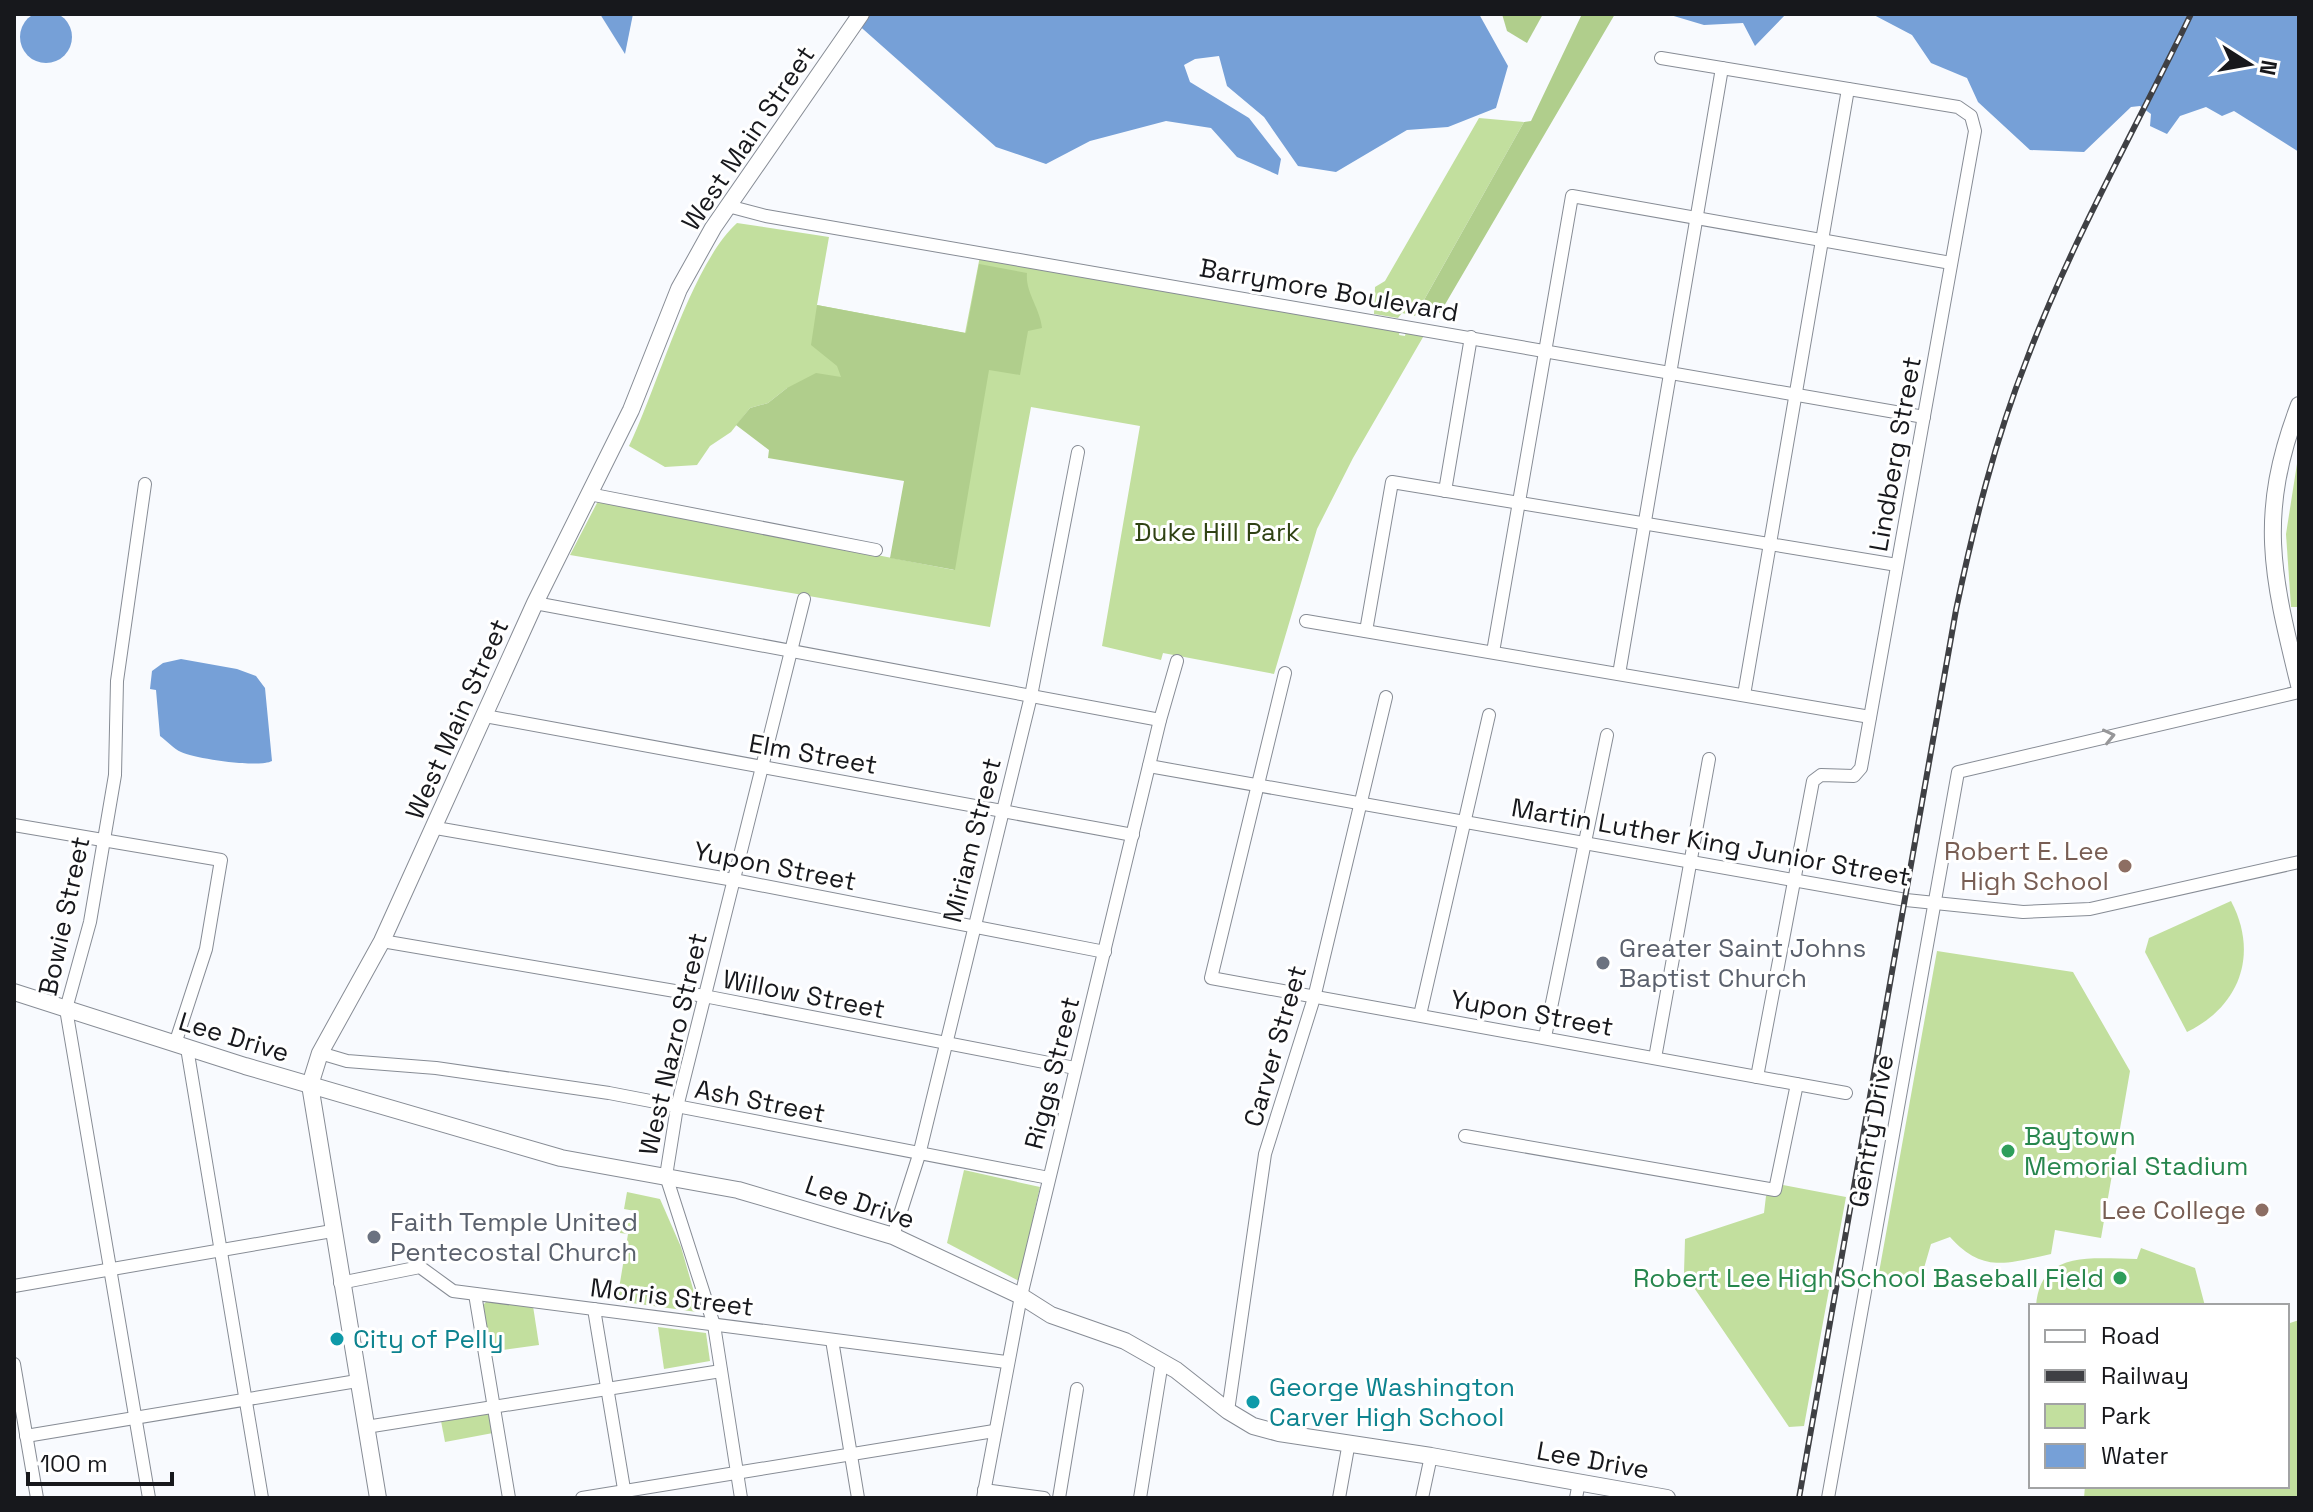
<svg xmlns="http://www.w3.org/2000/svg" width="2313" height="1512" font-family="'Space Grotesk',sans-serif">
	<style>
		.green { fill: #c2df9e }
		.forest { fill: #b0ce8c }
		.water { fill: #76a0d7 }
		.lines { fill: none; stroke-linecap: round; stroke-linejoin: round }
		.minor-casing { stroke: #878c95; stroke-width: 14 }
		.major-casing { stroke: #878c95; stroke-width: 18 }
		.minor { stroke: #fff; stroke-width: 12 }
		.major { stroke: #fff; stroke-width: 16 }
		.rail-casing { stroke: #3f4044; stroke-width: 6 }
		.rail { stroke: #fff; stroke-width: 3; stroke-dasharray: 9; stroke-linecap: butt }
		.oneway { stroke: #979799 }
		.education-dot { fill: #8d6e63; stroke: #fff; stroke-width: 3 }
		.worship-dot { fill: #6b7280; stroke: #fff; stroke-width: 3 }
		.leisure-dot { fill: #2e9e5b; stroke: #fff; stroke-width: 3 }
		.culture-dot { fill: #0f9aa8; stroke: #fff; stroke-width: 3 }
		.labels { text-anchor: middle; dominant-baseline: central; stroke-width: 6; stroke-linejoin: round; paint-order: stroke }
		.street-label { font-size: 26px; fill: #17181c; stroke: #fff }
		.park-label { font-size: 26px; fill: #2f4213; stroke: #fff }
		.education-label { font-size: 26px; fill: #785e54; stroke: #fff; text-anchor: end }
		.worship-label { font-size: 26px; fill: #5b616d; stroke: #fff; text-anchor: start }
		.leisure-label { font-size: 26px; fill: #27864d; stroke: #fff; text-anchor: start }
		.culture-label { font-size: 26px; fill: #0d838f; stroke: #fff; text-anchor: start }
	</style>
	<rect width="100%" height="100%" fill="#f8fafe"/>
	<g class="green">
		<path d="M1479 118 1524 122 1415 316 1402 313 1398 318 1374 314 1375 287 1385 281Z"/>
		<path d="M737 223 829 237 817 305 965 333 980 256 1400 330 1399 335 1405 336 1406 331 1426 332 1353 458 1317 529 1274 674 1163 653 1161 660 1102 646 1140 426 1031 407 990 627 570 555 598 501 954 570 859 388H787L768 403 750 408 731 432 710 446 697 465 665 467 629 446C658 386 691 265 737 223Z"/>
		<path d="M2299 451V607H2291L2286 534Z"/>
		<path d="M2231 901C2259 954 2240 1006 2187 1032L2145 952 2149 938Z"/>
		<path d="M1937 951 2073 972 2130 1071 2101 1238 2055 1230 2051 1254C2008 1263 1983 1274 1950 1237L1931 1244 1922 1275 1878 1278Z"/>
		<path d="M964 1170 1040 1187 1019 1281 947 1243Z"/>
		<path d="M1783 1185 1846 1197 1804 1426 1789 1427 1684 1273 1685 1239 1764 1213 1766 1196Z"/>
		<path d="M627 1192 660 1199 681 1247 698 1306 697 1312 617 1301 628 1234 620 1233 622 1219 634 1218 635 1211 624 1209Z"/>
		<path d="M2141 1248 2195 1268 2205 1306H2036C2040 1249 2093 1259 2137 1259Z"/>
		<path d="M486 1302 533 1306 539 1345 489 1352 481 1307Z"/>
		<path d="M2299 1320V1498H2084L2085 1486H2287V1324Z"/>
		<path d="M658 1327 706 1333 710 1361 664 1369Z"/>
		<path d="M489 1412 493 1433 445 1442 441 1421Z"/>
	</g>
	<g class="forest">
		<path d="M1502 14H1543L1527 43 1507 31Z"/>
		<path d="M1582 14H1615L1440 313 1419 309 1524 122 1531 121Z"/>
		<path d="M979 264 1027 273C1025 292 1040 308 1042 328L1028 331 1020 375 989 370 955 570 890 558 904 481 768 458 769 450 736 425 750 408 768 403 787 388 816 373 841 377 837 366 811 345 817 305 966 333Z"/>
	</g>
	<g class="water">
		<circle cx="46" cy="37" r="26"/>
		<path d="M600 14H633L625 54Z"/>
		<path d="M846 14H1479L1508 66 1496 108 1448 127 1407 130 1336 172 1298 166 1264 117 1227 86 1219 56 1195 59 1184 65 1190 82 1249 118 1281 159 1278 175 1237 157 1211 128 1166 121 1090 141 1046 164 996 147Z"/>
		<path d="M1667 14H1786L1755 46 1743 23 1704 25Z"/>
		<path d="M1872 14H2299V152L2234 111 2222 116 2206 107 2180 116 2167 134 2150 126 2151 114 2140 106 2131 107 2084 152 2030 150 1978 102 1967 78 1931 63 1912 35Z"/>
		<path d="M181 659 237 669 256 676 265 688 272 761C259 768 196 759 181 752 174 749 167 741 160 736L156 690 150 689 152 671 163 663Z"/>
	</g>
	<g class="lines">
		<defs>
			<g id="minor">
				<path d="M1661 58 1958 107 1971 116 1975 131 1861 768 1854 776 1821 775 1813 781 1757 1077"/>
				<path d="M728 206 766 216 1924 417"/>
				<path d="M145 484 117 681 115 775 90 922 66 1009 149 1498"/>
				<path d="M1445 491 1471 337"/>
				<path d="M589 494 876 550"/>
				<path d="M535 603 1160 720"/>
				<path d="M1306 621 1870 717"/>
				<path d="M1366 631 1392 482 1897 565"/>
				<path d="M1493 652 1572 196 1951 263"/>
				<path d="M1285 673 1211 978 1846 1093"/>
				<path d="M1619 674 1722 68"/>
				<path d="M1744 695 1848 89"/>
				<path d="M485 716 1133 835"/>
				<path d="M1149 766 1906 900 2023 912 2090 909 2299 862"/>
				<path d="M14 825 221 860 206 949 175 1044"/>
				<path d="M436 828 734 880 1105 952"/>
				<path d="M382 941 704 996 1075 1068"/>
				<path d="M1420 1015 1489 715"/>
				<path d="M1545 1037 1607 735"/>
				<path d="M187 1048 262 1498"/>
				<path d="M320 1053 347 1061 436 1068 609 1093 1049 1178"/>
				<path d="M1655 1058 1709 759"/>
				<path d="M1465 1136 1775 1190 1797 1084"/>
				<path d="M893 1236 919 1155 1031 696 1078 452"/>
				<path d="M340 1283 420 1267 453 1291 1006 1362"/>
				<path d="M14 1286 332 1231"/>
				<path d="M475 1294 509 1498"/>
				<path d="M594 1309 625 1495"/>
				<path d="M832 1340 858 1498"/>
				<path d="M14 1364 37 1498"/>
				<path d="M1228 1411 1265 1154 1314 998 1386 697"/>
				<path d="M366 1427 721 1371"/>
				<path d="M26 1436 357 1381"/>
				<path d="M984 1490 1044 1498"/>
				<path d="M582 1498 994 1431"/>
				<path d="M741 1498 714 1325 666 1176 677 1107 804 599"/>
				<path d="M983 1498 1021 1296 1160 720 1177 661"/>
				<path d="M1059 1498 1077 1389"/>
				<path d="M1140 1498 1162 1362"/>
				<path d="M1339 1498 1349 1442"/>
				<path d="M1422 1498 1431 1456"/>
				<path d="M1576 1498 1579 1482"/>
				<path d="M1828 1498 1958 772 2299 692"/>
			</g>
			<g id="major">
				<path d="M2299 405C2257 515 2272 575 2299 685"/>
				<path d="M14 992 245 1066 561 1158 738 1190 893 1236 1021 1296 1051 1315 1125 1341 1176 1370 1228 1411 1253 1426 1279 1433 1431 1456 1667 1498"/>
				<path d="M378 1498 310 1085 320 1053 382 941 535 603 631 410 679 289 713 228 861 14"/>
			</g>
		</defs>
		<use href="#minor" class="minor-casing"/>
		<use href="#major" class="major-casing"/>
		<use href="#minor" class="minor"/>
		<use href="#major" class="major"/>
		<defs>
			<path id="rail" d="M1799 1498 1956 610C1974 524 1995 440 2027 359 2072 240 2136 128 2191 14"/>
		</defs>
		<use href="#rail" class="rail-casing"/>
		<use href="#rail" class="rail"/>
	</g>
	<defs><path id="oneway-chevron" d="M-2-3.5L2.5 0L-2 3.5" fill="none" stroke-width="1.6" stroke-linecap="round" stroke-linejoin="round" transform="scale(2)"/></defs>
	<use class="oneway" href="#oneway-chevron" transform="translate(2109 736) rotate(-13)"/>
	<g class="education-dot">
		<circle cx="2125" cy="866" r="8"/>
		<circle cx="2262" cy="1210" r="8"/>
	</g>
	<g class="worship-dot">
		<circle cx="1603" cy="963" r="8"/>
		<circle cx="374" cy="1237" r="8"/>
	</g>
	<g class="leisure-dot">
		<circle cx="2008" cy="1151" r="8"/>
		<circle cx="2120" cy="1278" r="8"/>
	</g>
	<g class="culture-dot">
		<circle cx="337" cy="1339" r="8"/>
		<circle cx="1253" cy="1402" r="8"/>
	</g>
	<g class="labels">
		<g class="street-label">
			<text transform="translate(748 138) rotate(-56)">West Main Street</text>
			<text transform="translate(1329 290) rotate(10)">Barrymore Boulevard</text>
			<text transform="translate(1895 454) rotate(-80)">Lindberg Street</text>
			<text transform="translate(457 719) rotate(-66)">West Main Street</text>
			<text transform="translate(813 754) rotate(10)">Elm Street</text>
			<text transform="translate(972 840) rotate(-76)">Miriam Street</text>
			<text transform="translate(1711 842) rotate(10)">Martin Luther King Junior Street</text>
			<text transform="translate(775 866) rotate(11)">Yupon Street</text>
			<text transform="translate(64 916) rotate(-78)">Bowie Street</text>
			<text transform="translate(804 994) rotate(11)">Willow Street</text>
			<text transform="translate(1532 1013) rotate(10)">Yupon Street</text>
			<text transform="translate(234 1037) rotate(17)">Lee Drive</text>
			<text transform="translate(673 1044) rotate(-77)">West Nazro Street</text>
			<text transform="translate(1275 1046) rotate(-74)">Carver Street</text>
			<text transform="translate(1052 1073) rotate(-76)">Riggs Street</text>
			<text transform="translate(760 1101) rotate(11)">Ash Street</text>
			<text transform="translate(1871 1131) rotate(-80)">Gentry Drive</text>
			<text transform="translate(860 1202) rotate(19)">Lee Drive</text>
			<text transform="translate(672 1297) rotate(7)">Morris Street</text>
			<text transform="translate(1593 1460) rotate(10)">Lee Drive</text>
		</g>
		<g class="park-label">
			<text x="1217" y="532">Duke Hill Park</text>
		</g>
		<g class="education-label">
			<text x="2109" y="851">Robert E. Lee<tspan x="2109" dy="30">High School</tspan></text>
			<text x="2246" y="1210">Lee College</text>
		</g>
		<g class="worship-label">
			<text x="1619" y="948">Greater Saint Johns<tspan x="1619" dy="30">Baptist Church</tspan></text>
			<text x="390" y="1222">Faith Temple United<tspan x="390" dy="30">Pentecostal Church</tspan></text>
		</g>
		<g class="leisure-label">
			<text x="2024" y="1136">Baytown<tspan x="2024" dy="30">Memorial Stadium</tspan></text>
			<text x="2104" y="1278" text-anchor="end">Robert Lee High School Baseball Field</text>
		</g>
		<g class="culture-label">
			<text x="353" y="1339">City of Pelly</text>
			<text x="1269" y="1387">George Washington<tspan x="1269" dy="30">Carver High School</tspan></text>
		</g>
	</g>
	<rect width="2313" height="1512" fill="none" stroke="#17181c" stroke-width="32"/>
	<rect x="2029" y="1304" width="260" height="184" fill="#ffffff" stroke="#a2a3a4" stroke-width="2"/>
	<rect x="2045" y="1330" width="40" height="12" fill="#ffffff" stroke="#a2a3a4" stroke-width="2"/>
	<text x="2101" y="1344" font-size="24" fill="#17181c">Road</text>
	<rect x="2045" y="1370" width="40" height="12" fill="#3f4044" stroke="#a2a3a4" stroke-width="2"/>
	<text x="2101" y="1384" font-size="24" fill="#17181c">Railway</text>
	<rect x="2045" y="1404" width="40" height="24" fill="#c2df9e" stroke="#a2a3a4" stroke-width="2"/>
	<text x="2101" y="1424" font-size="24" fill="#17181c">Park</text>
	<rect x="2045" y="1444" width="40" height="24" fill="#76a0d7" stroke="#a2a3a4" stroke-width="2"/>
	<text x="2101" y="1464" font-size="24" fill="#17181c">Water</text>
	<g transform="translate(2249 64) rotate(101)" stroke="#ffffff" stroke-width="6" paint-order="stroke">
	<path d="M0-6L14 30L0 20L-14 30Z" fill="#17181c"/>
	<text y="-12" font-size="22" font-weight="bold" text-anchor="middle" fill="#17181c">N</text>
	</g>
	<path d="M28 1472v12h144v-12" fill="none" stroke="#17181c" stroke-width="4"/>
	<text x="40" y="1472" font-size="24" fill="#17181c" stroke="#ffffff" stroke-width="6" paint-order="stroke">100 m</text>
</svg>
